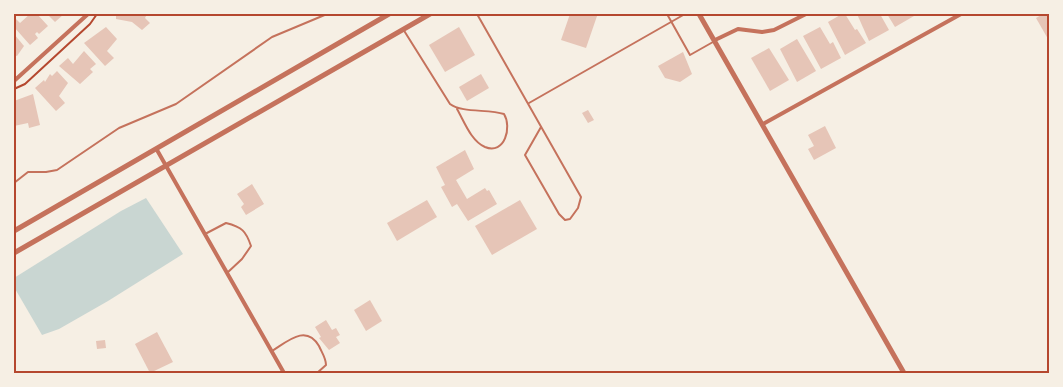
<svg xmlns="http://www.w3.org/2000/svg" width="1063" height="387" font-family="Bitter,serif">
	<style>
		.water { fill: #c9d6d2 }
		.building { fill: #e6c5b7 }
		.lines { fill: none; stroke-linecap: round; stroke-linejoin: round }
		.path { stroke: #b5482f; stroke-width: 2 }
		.service { stroke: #c5725c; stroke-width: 2 }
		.minor { stroke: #c5725c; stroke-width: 4 }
		.tertiary { stroke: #c5725c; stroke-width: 5 }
		.neatline { fill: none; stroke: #b5482f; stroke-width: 2 }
	</style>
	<rect width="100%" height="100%" fill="#f6efe4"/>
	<path class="water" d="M146 198 183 254 108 301 59 329 42 335 14 287V278L121 211Z"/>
	<g class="building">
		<path d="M30 14H37L48 26 39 34 37 32 35 34 38 38 30 45 14 27V21L16 19 20 23Z"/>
		<path d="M47 14H64L55 22Z"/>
		<path d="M113 14H145L146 16 145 18 150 23 142 30 132 22 116 19V15Z"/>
		<path d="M570 14H589L597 16 586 48 561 40Z"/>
		<path d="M842 14H845L855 30 857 29 866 43 845 55 828 22Z"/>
		<path d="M857 14H880L889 30 869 41Z"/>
		<path d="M887 14H912L914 16 895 27Z"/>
		<path d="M1043 14H1049L1048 39 1036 18Z"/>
		<path d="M106 27 117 39 107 51 114 58 105 66 84 43Z"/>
		<path d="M459 27 475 55 445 72 429 45Z"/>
		<path d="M820 27 830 44 833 42 841 58 821 69 803 36Z"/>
		<path d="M14 34 24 46 17 56 14 55Z"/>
		<path d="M797 39 816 71 797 82 780 49Z"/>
		<path d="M769 48 789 80 770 91 751 58Z"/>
		<path d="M84 51 96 64 90 69 93 72 80 84 59 66 68 58 73 64Z"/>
		<path d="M683 52 692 74 680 82 665 78 658 66Z"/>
		<path d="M57 71 68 83 59 96 65 103 56 111 35 88 44 80 45 82 50 74 52 76Z"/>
		<path d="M481 74 489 88 467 101 459 87Z"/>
		<path d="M33 94 40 125 29 128 28 123 14 126V101Z"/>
		<path d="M588 110 594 120 588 123 582 113Z"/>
		<path d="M825 126 836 148 814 160 808 149 814 146 808 135Z"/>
		<path d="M465 150 474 169 456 180 467 199 485 188 487 191 489 190 497 204 468 221 457 204 452 207 441 187 445 185 436 167Z"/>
		<path d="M252 184 264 204 246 215 241 207 244 204 237 194Z"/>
		<path d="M427 200 437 217 397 241 387 223Z"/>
		<path d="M520 200 537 229 492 255 475 226Z"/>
		<path d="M370 300 382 321 366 331 354 310Z"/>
		<path d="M326 320 332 330 336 328 340 335 336 337 340 343 329 350 319 338 321 337 315 327Z"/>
		<path d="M157 332 173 362 150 373 135 344Z"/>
		<path d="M105 340 106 348 97 349 96 341Z"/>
	</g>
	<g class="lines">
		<path class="path" d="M14 89 25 84 90 24 97 14"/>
		<g class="service">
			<path d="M477 14 581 197 578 208 570 219 565 220 559 214 525 155 541 127"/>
			<path d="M667 14 690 55 713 42"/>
			<path d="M403 29 450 104C462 113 488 109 504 114 512 127 505 155 485 147 471 141 464 121 457 109"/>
			<path d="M529 103 685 14"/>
			<path d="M14 183 28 172H46L57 170 119 128 176 104 272 37 327 14"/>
			<path d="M205 234 226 223C242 227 246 231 251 246L242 259 227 273"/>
			<path d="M272 351C288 341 306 324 319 346 322 353 326 358 326 365L317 373"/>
		</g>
		<g class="minor">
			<path d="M715 40 738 29 762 32 774 30 806 14"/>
			<path d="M14 81 88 14"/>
			<path d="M763 124 961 14"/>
			<path d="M157 150 284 373"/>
		</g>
		<g class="tertiary">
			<path d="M699 14 904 373"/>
			<path d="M14 231 389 14"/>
			<path d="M14 253 430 14"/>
		</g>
	</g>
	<rect width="1063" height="387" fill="none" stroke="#f6efe4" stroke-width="30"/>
	<rect x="15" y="15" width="1033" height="357" class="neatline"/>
</svg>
